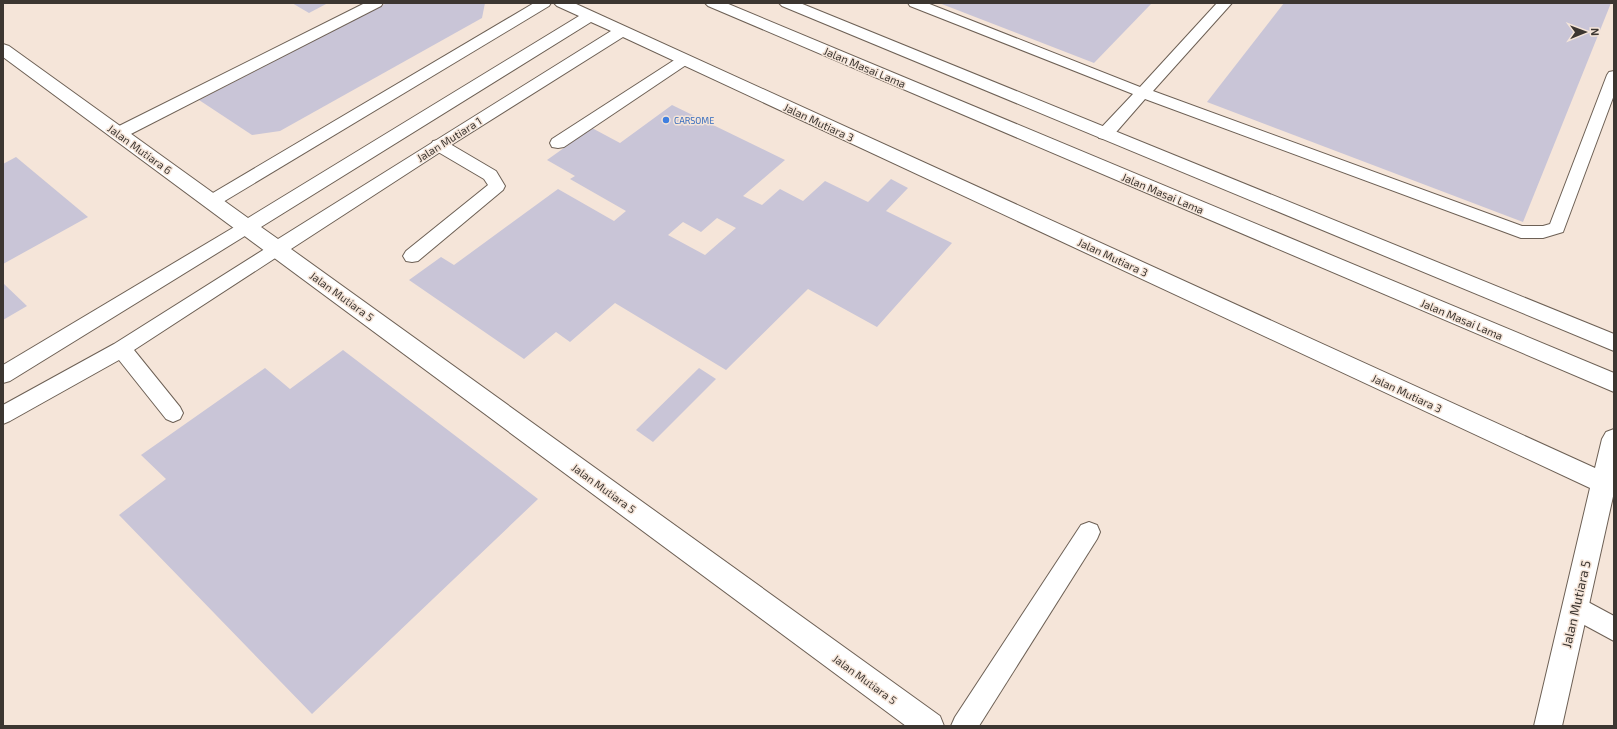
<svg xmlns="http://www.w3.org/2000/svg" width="1617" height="729" font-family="'Exo 2',sans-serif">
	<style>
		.building { fill: #c9c5d7; fill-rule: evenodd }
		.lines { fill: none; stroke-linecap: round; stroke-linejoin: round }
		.service-casing { stroke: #6d6055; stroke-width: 2 }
		.minor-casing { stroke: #6d6055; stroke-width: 2 }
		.service { fill: #fff; fill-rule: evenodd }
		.minor { fill: #fff; fill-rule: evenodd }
		.shop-dot { fill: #3f7fe0; stroke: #f5e5d9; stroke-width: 1.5 }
		.labels { text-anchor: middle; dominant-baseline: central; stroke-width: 3; stroke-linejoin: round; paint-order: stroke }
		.far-shop-label { font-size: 9px; fill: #366cbe; stroke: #f5e5d9; text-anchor: start }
		.street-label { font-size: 11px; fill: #3c3631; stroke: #f5e5d9 }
		.near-street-label { font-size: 13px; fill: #3c3631; stroke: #f5e5d9 }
	</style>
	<rect width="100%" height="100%" fill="#f5e5d9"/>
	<g class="building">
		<path d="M292 3H328L309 13Z"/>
		<path d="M387 3H485L482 18 280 131 252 135 199 100Z"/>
		<path d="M939 3H1152L1094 63Z"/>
		<path d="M1284 3H1611L1523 222 1207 102Z"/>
		<path d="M672 105 785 160 743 196 762 205 780 189 803 201 825 181 868 202 891 179 908 188 886 211 952 243 877 327 808 289 726 370 615 303 570 342 556 332 524 359 409 280 441 257 454 265 558 189 614 221 626 211 570 179 575 176 547 160 592 128 620 143ZM717 218 736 228 705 255 668 235 683 222 701 232Z"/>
		<path d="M16 157 88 217 3 264V164Z"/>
		<path d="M3 283 27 306 3 320Z"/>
		<path d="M343 350 538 499 312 714 119 515 166 479 141 455 265 368 290 389Z"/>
		<path d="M699 368 716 379 653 442 636 430Z"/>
	</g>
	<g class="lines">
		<defs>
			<g id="service">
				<path d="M365 3H383L381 6 125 137 119 138 113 137 111 133 113 129Z"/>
				<path d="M534 3H551L549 6 218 205 212 207 206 205 203 201 206 197Z"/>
				<path d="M908 3H927L1140 87 1217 3H1232L1153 91 1522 226H1543L1550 224 1607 75 1609 72 1614 71V95L1563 232 1543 238H1521L1145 99 1111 138 1105 139 1099 138 1097 134 1099 130 1133 94 910 6Z"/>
				<path d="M684 56 689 57 691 60 689 63 564 147 558 148 552 147 550 143 552 139 679 57Z"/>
				<path d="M439 140 445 141 496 171 505 186 503 190 418 261 412 262 406 261 403 256 406 251 488 185 484 179 433 149 431 145 433 141Z"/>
				<path d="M247 221 253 223 256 227 253 231 10 381 3 383V365L241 223Z"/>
				<path d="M277 243 283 245 286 249 283 253 134 350 180 407 183 413 180 419 173 422 166 419 119 360 10 421 3 424V405L114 344 271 245Z"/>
				<path d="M1089 522 1097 525 1100 532 1097 539 979 726H951L955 717 1081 525Z"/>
				<path d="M1575 595 1614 616V641L1566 615 1563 607 1566 599Z"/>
			</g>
			<g id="minor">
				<path d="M554 3H574L1595 468 1602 439 1606 432 1614 429V492L1562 726H1534L1590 488 623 37 445 149 291 249 940 716 944 726H906L3 57V44L9 46 248 218 579 16 557 6ZM591 22 611 31 278 239 261 227Z"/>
				<path d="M705 3H726L1614 373V392L708 6Z"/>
				<path d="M779 3H800L1614 334V351L782 6Z"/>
			</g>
		</defs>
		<use href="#service" class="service-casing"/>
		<use href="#minor" class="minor-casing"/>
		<use href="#service" class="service"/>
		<use href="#minor" class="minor"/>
	</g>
	<circle class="shop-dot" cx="666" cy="120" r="4"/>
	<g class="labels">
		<g class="far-shop-label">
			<text x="674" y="120">CARSOME</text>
		</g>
		<g class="street-label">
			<text transform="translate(865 67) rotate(23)">Jalan Masai Lama</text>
			<text transform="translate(819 122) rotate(25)">Jalan Mutiara 3</text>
			<text transform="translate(449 139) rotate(-32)">Jalan Mutiara 1</text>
			<text transform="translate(140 149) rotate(36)">Jalan Mutiara 6</text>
			<text transform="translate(1163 193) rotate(23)">Jalan Masai Lama</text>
			<text transform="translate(1113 257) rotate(25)">Jalan Mutiara 3</text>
			<text transform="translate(342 296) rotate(36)">Jalan Mutiara 5</text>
			<text transform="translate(1462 319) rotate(23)">Jalan Masai Lama</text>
			<text transform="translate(1407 393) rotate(25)">Jalan Mutiara 3</text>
			<text transform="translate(604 488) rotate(36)">Jalan Mutiara 5</text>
			<text transform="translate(865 679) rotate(36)">Jalan Mutiara 5</text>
		</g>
		<g class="near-street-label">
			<text transform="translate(1576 604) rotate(-77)">Jalan Mutiara 5</text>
		</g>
	</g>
	<rect width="1617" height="729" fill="none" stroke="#3c3631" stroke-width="8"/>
	<g transform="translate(1585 32) rotate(89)" stroke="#f5e5d9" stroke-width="3" paint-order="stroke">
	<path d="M0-3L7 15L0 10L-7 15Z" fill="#3c3631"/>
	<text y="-6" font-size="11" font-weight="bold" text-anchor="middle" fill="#3c3631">N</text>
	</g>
</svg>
